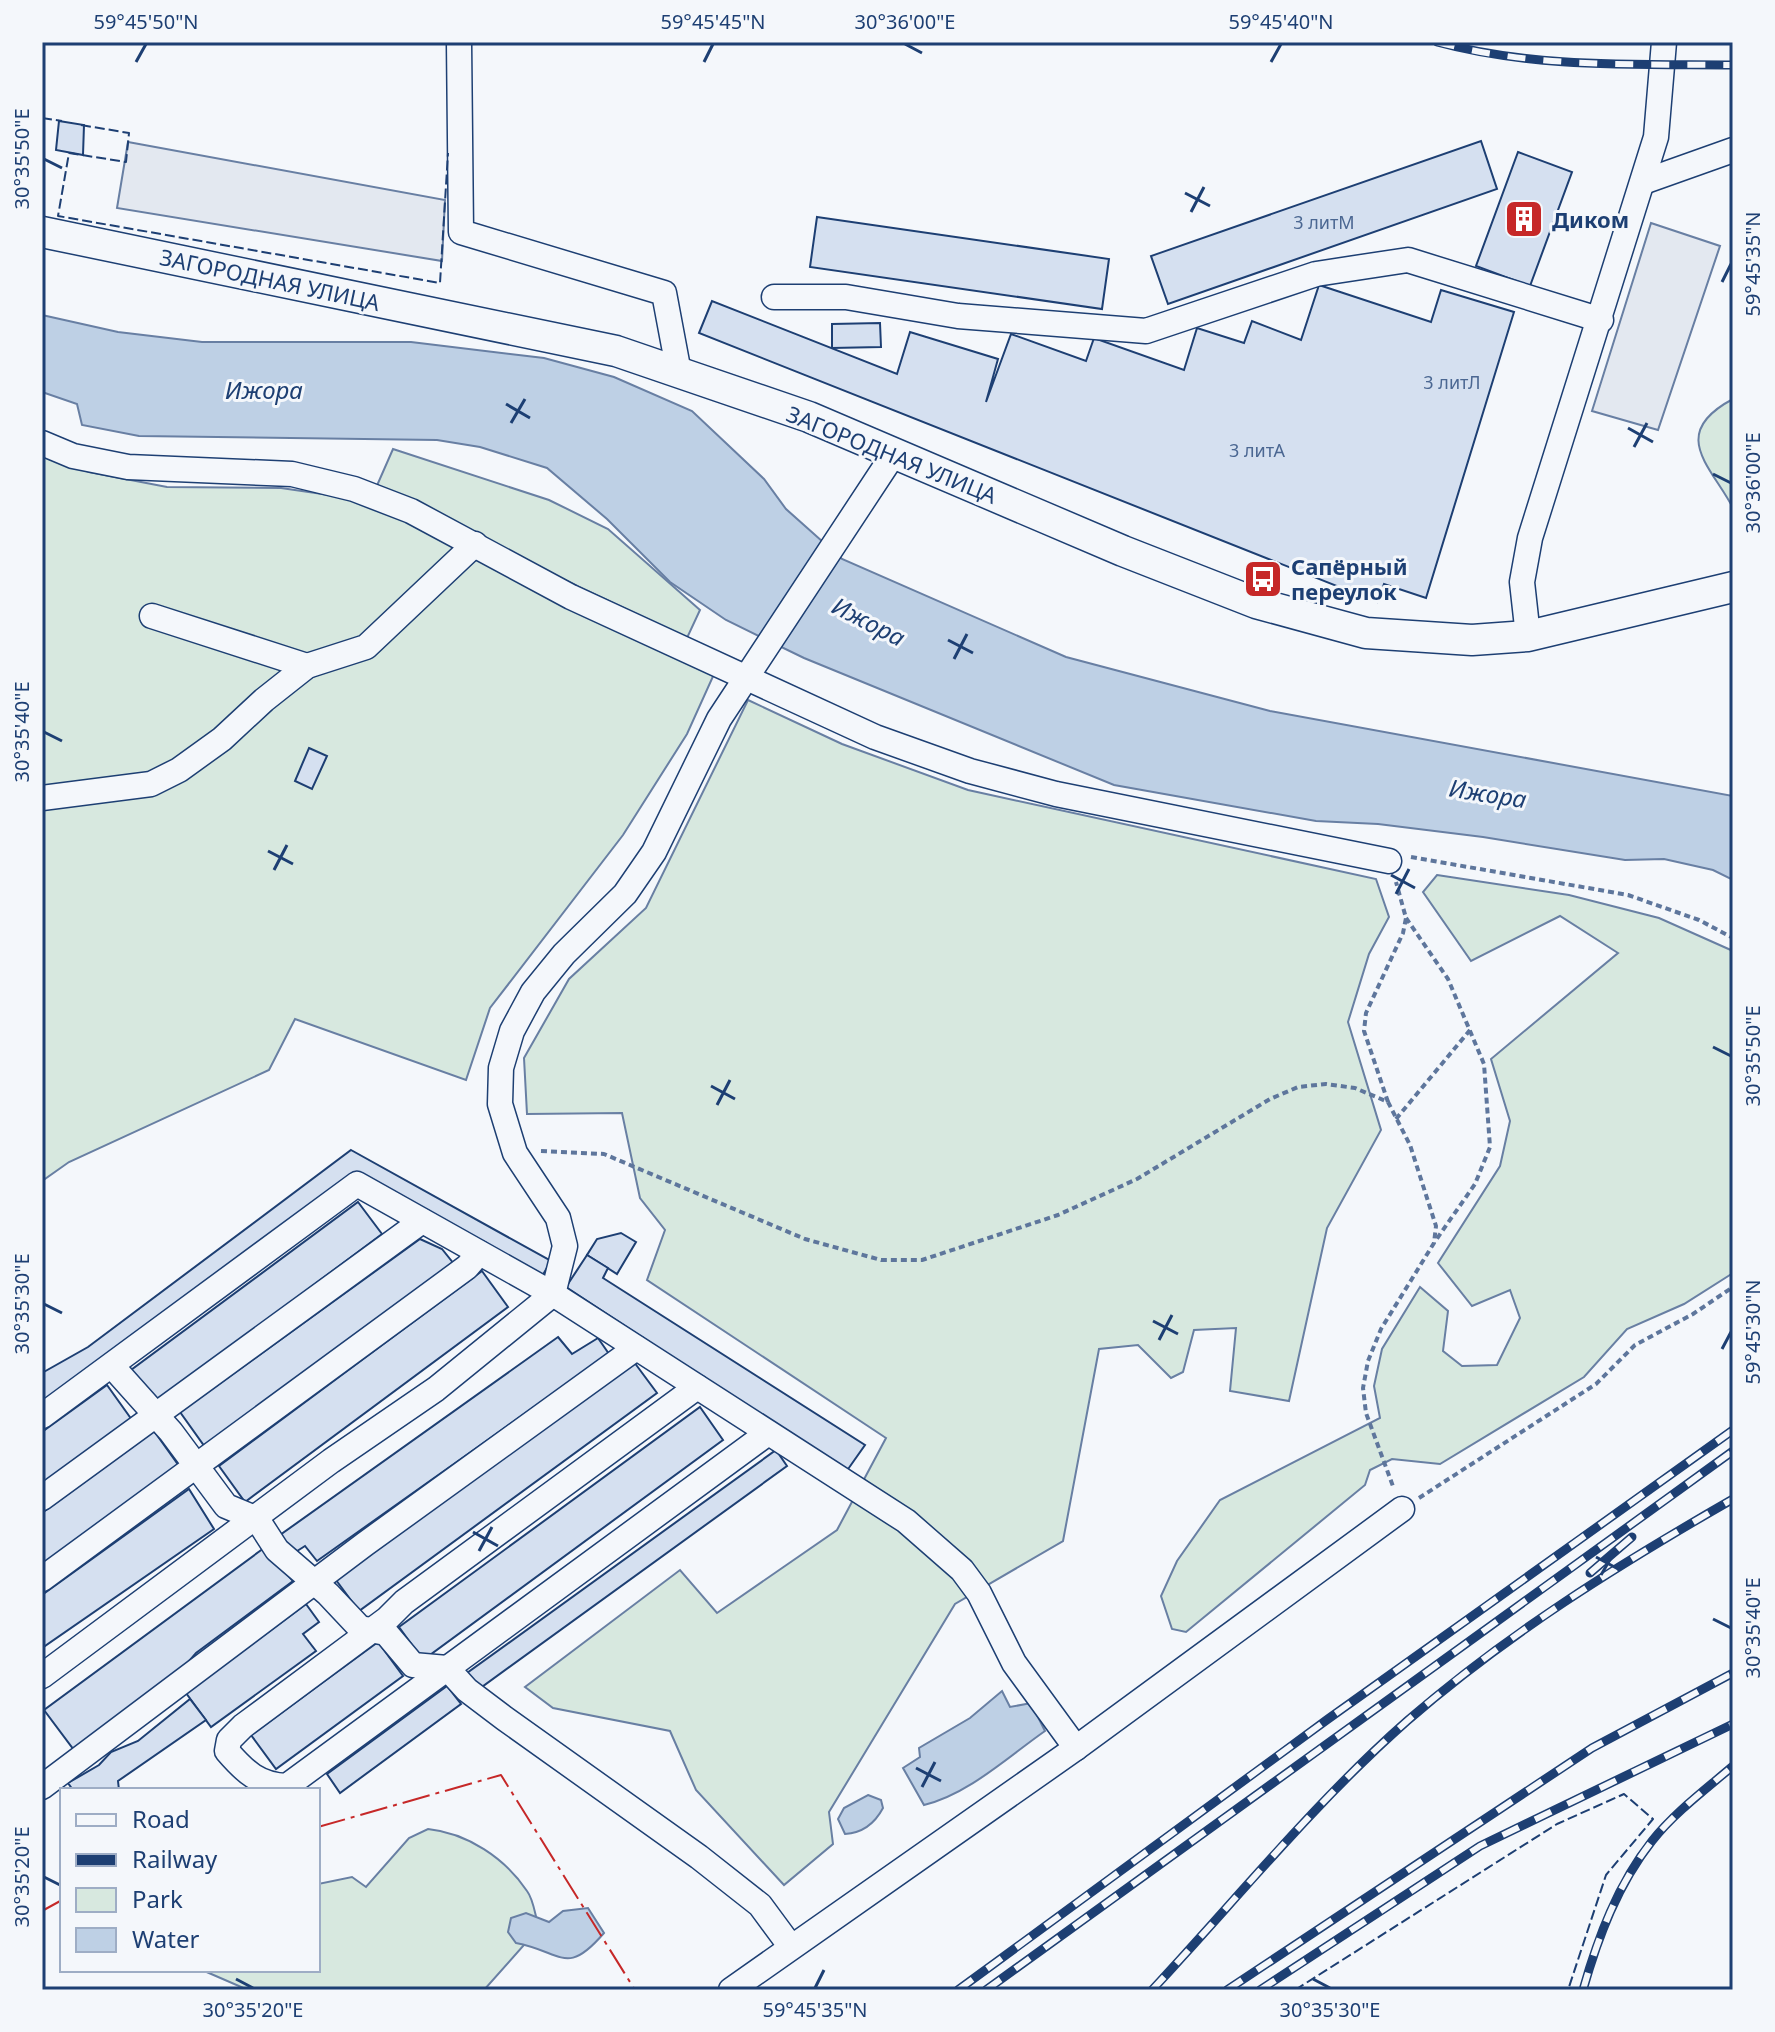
<svg xmlns="http://www.w3.org/2000/svg" width="1775" height="2032" font-family="'Noto Sans',sans-serif">
	<style>
		.green { fill: #d7e8df; stroke: #687fa3; stroke-width: 2 }
		.parking { fill: #e3e8f0; stroke: #687fa3; stroke-width: 2 }
		.water { fill: #bed0e5; stroke: #687fa3; stroke-width: 2 }
		.building { fill: #d5e0f0; stroke: #1d3f73; stroke-width: 2 }
		.lines { fill: none; stroke-linecap: round; stroke-linejoin: round }
		.minor-casing { stroke: #1d3f73; stroke-width: 27 }
		.major-casing { stroke: #1d3f73; stroke-width: 33 }
		.path { stroke: #5e769c; stroke-width: 4; stroke-dasharray: 6 4; stroke-linecap: butt }
		.minor { stroke: #f4f7fb; stroke-width: 24 }
		.major { stroke: #f4f7fb; stroke-width: 30 }
		.rail-casing { stroke: #1d3f73; stroke-width: 9 }
		.rail { stroke: #f4f7fb; stroke-width: 6; stroke-dasharray: 18; stroke-linecap: butt }
		.fence { stroke: #1d3f73; stroke-width: 2; stroke-dasharray: 10 4; stroke-linecap: butt }
		.power { stroke: #c62828; stroke-width: 2; stroke-dasharray: 28 6 4 6; stroke-linecap: butt }
		.ticks { fill: none; stroke: #1d3f73; stroke-width: 3 }
		.labels { text-anchor: middle; dominant-baseline: central; stroke-width: 6; stroke-linejoin: round; paint-order: stroke }
		.number-label { font-size: 18px; fill: #4b6792 }
		.poi-label { font-size: 22px; font-weight: bold; fill: #1d3f73; stroke: #f4f7fb; text-anchor: start }
		.street-label { font-size: 22px; fill: #1d3f73; stroke: #f4f7fb }
		.water-label { font-size: 24px; font-style: italic; fill: #1d3f73; stroke: #f4f7fb }
		.neatline { fill: none; stroke: #1d3f73; stroke-width: 3 }
		.ticks-label { font-size: 20px; text-anchor: middle; fill: #1d3f73 }
	</style>
	<rect width="100%" height="100%" fill="#f4f7fb"/>
	<g class="green">
		<path d="M1733 399V508C1712 467 1667 434 1733 399Z"/>
		<path d="M393 449 549 500 608 529 700 610 687 638 375 490Z"/>
		<path d="M42 454 89 472 167 487 281 488 350 498 406 516 715 672 687 734 623 835 490 1008 466 1080 295 1019 269 1070 69 1162 42 1181Z"/>
		<path d="M748 700 842 744 968 790 1376 879 1389 917 1369 954 1348 1022 1381 1130 1327 1228 1289 1401 1230 1391 1236 1328 1194 1330 1183 1372 1171 1378 1138 1345 1099 1349 1063 1541 955 1604 829 1812 833 1844 784 1885 696 1790 670 1731 553 1708 525 1687 680 1570 717 1613 837 1530 886 1438 647 1280 665 1230 640 1198 622 1113 527 1114 524 1058 569 979 646 908Z"/>
		<path d="M1437 875 1569 895 1659 918 1733 951V1273L1684 1304 1627 1329 1584 1377 1440 1464 1392 1459 1370 1470 1365 1485 1186 1632 1172 1629 1161 1596 1177 1561 1220 1500 1380 1418 1374 1386 1382 1349 1420 1287 1448 1311 1443 1351 1462 1366 1497 1365 1520 1318 1510 1290 1472 1306 1438 1263 1500 1166 1510 1121 1491 1059 1618 953 1560 916 1471 961 1423 892Z"/>
		<path d="M428 1829C467 1833 505 1858 527 1891 534 1900 535 1916 539 1928L484 1990H248L202 1970H318V1884L352 1877 366 1887 409 1838Z"/>
	</g>
	<g class="parking">
		<path d="M128 142 445 200 442 261 117 208Z"/>
		<path d="M1651 223 1720 246 1658 430 1592 411Z"/>
	</g>
	<g class="water">
		<path d="M42 315 118 332 202 342H411L544 358 614 377 692 411 764 479 786 509 842 559 1066 657 1270 711 1733 796V880L1713 870 1664 859 1625 860 1483 837 1378 824 1316 821 1114 785 804 658 726 620 670 582 607 519 547 468 480 447 437 440 139 436 82 425 77 404 42 392Z"/>
		<path d="M1002 1691 1010 1707 1031 1703 1045 1731C1009 1756 969 1794 924 1805L903 1768 920 1757 919 1748 970 1718Z"/>
		<path d="M868 1795 881 1800 883 1808C875 1823 862 1833 845 1834L838 1819 844 1808Z"/>
		<path d="M588 1908 604 1933C566 1977 563 1952 516 1943L508 1932 511 1918 526 1913 549 1922 563 1911Z"/>
	</g>
	<g class="building">
		<path d="M59 121 84 125 83 155 56 150Z"/>
		<path d="M1481 141 1497 189 1168 304 1151 256Z"/>
		<path d="M1518 152 1572 172 1530 286 1476 266Z"/>
		<path d="M817 217 1109 259 1102 309 810 267Z"/>
		<path d="M1319 285 1431 322 1441 290 1514 312 1426 598 1384 584 1377 602 699 333 712 301 897 374 910 332 998 359 986 402 1011 334 1086 361 1094 338 1184 370 1197 328 1244 343 1252 321 1301 340Z"/>
		<path d="M880 323 881 347 832 348V324Z"/>
		<path d="M309 748 327 756 312 789 295 781Z"/>
		<path d="M351 1150 551 1261 541 1278 354 1174 42 1404V1373L88 1347Z"/>
		<path d="M358 1202 382 1234 156 1403 131 1370Z"/>
		<path d="M621 1233 636 1242 617 1274 587 1255 597 1239Z"/>
		<path d="M420 1239 442 1249 454 1264 205 1447 180 1412Z"/>
		<path d="M587 1255 608 1268 603 1278 865 1445 846 1472 566 1287Z"/>
		<path d="M482 1271 508 1307 245 1502 219 1466Z"/>
		<path d="M558 1337 572 1354 598 1338 609 1354 317 1561 305 1546 294 1553 280 1535Z"/>
		<path d="M634 1362 657 1393 359 1611 336 1580Z"/>
		<path d="M107 1385 132 1420 42 1486V1432Z"/>
		<path d="M700 1407 723 1440 423 1660 399 1627Z"/>
		<path d="M154 1431 179 1466 42 1566V1513Z"/>
		<path d="M776 1450 787 1466 479 1689 467 1673Z"/>
		<path d="M189 1489 214 1529 42 1648V1595Z"/>
		<path d="M264 1548 293 1581 196 1653 177 1675 74 1750 44 1710Z"/>
		<path d="M306 1604 319 1622 303 1634 316 1651 211 1727 186 1693Z"/>
		<path d="M378 1642 403 1676 276 1769 251 1735Z"/>
		<path d="M447 1686 461 1704 340 1793 327 1774Z"/>
		<path d="M190 1699 206 1720 118 1781 119 1790H73L68 1783 99 1765 111 1752 138 1741Z"/>
	</g>
	<g class="lines">
		<defs>
			<g id="minor">
				<path d="M459 42 461 232 664 293 679 373"/>
				<path d="M1643 182 1733 150"/>
				<path d="M774 297H846L958 316 1146 331 1316 274 1408 260 1601 320"/>
				<path d="M42 443 73 456 128 467 292 474 354 489 411 511 571 597 875 737 970 771 1056 794 1389 861"/>
				<path d="M152 616 307 666"/>
				<path d="M1528 636 1522 582 1530 538 1656 137 1664 42"/>
				<path d="M42 798 151 784 179 770 222 739 264 700 307 666 366 647 475 544"/>
				<path d="M112 1366 171 1432 226 1506 257 1519 277 1550 328 1594 360 1628 386 1633 413 1665 447 1668 467 1690 504 1718 699 1857 760 1905 791 1947"/>
				<path d="M697 1387 404 1602 387 1619 243 1726 229 1740 227 1751C245 1772 259 1785 287 1786L768 1433"/>
				<path d="M42 1416 357 1184 553 1294 906 1521 962 1570 979 1593 1014 1663 1076 1748"/>
				<path d="M42 1498 422 1221"/>
				<path d="M42 1579 467 1267 479 1253"/>
				<path d="M42 1676 331 1461 436 1389 553 1294 565 1246 558 1218 515 1153 500 1104 501 1068 512 1031 533 992 564 954 625 894 654 852 719 719 895 452"/>
				<path d="M42 1787 365 1544 636 1348"/>
				<path d="M731 1990 1076 1748 1402 1509"/>
			</g>
			<path id="major" d="M42 232 616 351 809 417 1123 551 1256 603 1366 633 1472 640 1528 636 1733 587"/>
		</defs>
		<use href="#minor" class="minor-casing"/>
		<use href="#major" class="major-casing"/>
		<g class="path">
			<path d="M1411 857 1628 895 1699 920 1733 938"/>
			<path d="M1406 918 1448 979 1484 1064 1490 1147 1475 1184 1436 1240"/>
			<path d="M1388 1102 1364 1031 1366 1013 1403 933 1406 918 1396 882"/>
			<path d="M1396 1119 1470 1030"/>
			<path d="M541 1151 604 1154 805 1239 881 1260H922L1058 1215 1137 1179 1270 1099 1298 1087 1326 1084 1355 1088 1388 1102 1410 1145 1436 1226 1434 1243 1381 1329 1368 1361 1363 1388 1366 1413 1394 1489"/>
			<path d="M1419 1498 1596 1384 1635 1345 1693 1314 1733 1287"/>
		</g>
		<use href="#minor" class="minor"/>
		<use href="#major" class="major"/>
		<defs>
			<g id="rail">
				<path d="M1437 42C1532 68 1635 64 1733 65"/>
				<path d="M1590 1573 1632 1537"/>
				<path d="M958 1990 1328 1719 1733 1430"/>
				<path d="M986 1990 1733 1451"/>
				<path d="M1152 1990C1236 1900 1315 1802 1407 1721 1507 1634 1618 1565 1733 1499"/>
				<path d="M1227 1990 1592 1748 1733 1673"/>
				<path d="M1260 1990 1480 1846 1733 1724"/>
				<path d="M1583 1990C1598 1937 1618 1884 1652 1841 1674 1813 1706 1789 1733 1766"/>
			</g>
		</defs>
		<use href="#rail" class="rail-casing"/>
		<use href="#rail" class="rail"/>
		<g class="fence">
			<path d="M42 118 62 121"/>
			<path d="M81 125 129 133 126 162 69 153 58 216 440 283 448 153"/>
			<path d="M1295 1990 1557 1824 1624 1794 1653 1819 1606 1875 1568 1990"/>
		</g>
		<g class="power">
			<path d="M318 1827 501 1775 635 1990"/>
			<path d="M42 1911 62 1900"/>
		</g>
	</g>
	<path class="ticks" d="M905 44 922 53M136 62 146 44M704 62 713 44M1271 62 1281 44M44 159 62 168M1185 193 1210 206M1191 212 1204 187M1722 282 1731 264M506 404 530 418M511 423 525 399M1628 428 1653 442M1634 447 1647 423M1713 474 1731 483M948 640 973 653M954 659 967 634M44 732 62 741M268 851 293 864M274 870 287 845M1391 875 1415 888M1396 894 1409 869M1713 1047 1731 1056M711 1086 735 1099M717 1105 730 1080M44 1304 62 1313M1153 1321 1178 1334M1159 1340 1172 1315M1722 1349 1731 1332M473 1532 498 1546M479 1551 492 1527M1596 1557 1620 1570M1601 1575 1615 1551M1713 1619 1731 1628M916 1768 941 1781M922 1787 935 1762M44 1877 62 1886M236 1979 253 1988M1313 1979 1330 1988M815 1988 824 1970"/>
	<defs>
		<symbol id="building-square" viewBox="-11 -11 22 22"><rect x="-9" y="-9" width="18" height="18" rx="4" fill="#c62828" stroke="#f4f7fb"/><path d="M-4-6H4V6H1V3H-1V6H-4ZM-2.5-4.3h1.7v1.8h-1.7ZM.8-4.3h1.7v1.8H.8ZM-2.5-1h1.7V.8h-1.7ZM.8-1h1.7V.8H.8Z" fill="#fff"/></symbol>
		<symbol id="bus-square" viewBox="-11 -11 22 22"><rect x="-9" y="-9" width="18" height="18" rx="4" fill="#c62828" stroke="#f4f7fb"/><path d="M-5-6H5V4H4V6H2V4H-2V6H-4V4H-5ZM-3.5-4V0h7V-4ZM-3.5 1.2v1.5H-2V1.2ZM2 1.2v1.5H3.5V1.2Z" fill="#fff"/></symbol>
	</defs>
	<g fill-rule="evenodd">
		<use href="#building-square" x="1502" y="197" width="44" height="44"/>
		<use href="#bus-square" x="1241" y="557" width="44" height="44"/>
	</g>
	<g class="labels">
		<g class="number-label">
			<text x="1324" y="222">3 литМ</text>
			<text x="1452" y="382">3 литЛ</text>
			<text x="1257" y="450">3 литА</text>
		</g>
		<g class="poi-label">
			<text x="1552" y="219">Диком</text>
			<text x="1291" y="566">Сапёрный<tspan x="1291" dy="25">переулок</tspan></text>
		</g>
		<g class="street-label">
			<text transform="translate(270 279) rotate(12)">ЗАГОРОДНАЯ УЛИЦА</text>
			<text transform="translate(892 454) rotate(22)">ЗАГОРОДНАЯ УЛИЦА</text>
		</g>
		<g class="water-label">
			<text x="264" y="389">Ижора</text>
			<text transform="translate(869 621) rotate(27)">Ижора</text>
			<text transform="translate(1488 793) rotate(9)">Ижора</text>
		</g>
	</g>
	<rect width="1775" height="2032" fill="none" stroke="#f4f7fb" stroke-width="88"/>
	<rect x="60" y="1788" width="260" height="184" fill="#f4f7fb" stroke="#9eadc5" stroke-width="2"/>
	<rect x="76" y="1814" width="40" height="12" fill="#f4f7fb" stroke="#9eadc5" stroke-width="2"/>
	<text x="132" y="1828" font-size="24" fill="#1d3f73">Road</text>
	<rect x="76" y="1854" width="40" height="12" fill="#1d3f73" stroke="#9eadc5" stroke-width="2"/>
	<text x="132" y="1868" font-size="24" fill="#1d3f73">Railway</text>
	<rect x="76" y="1888" width="40" height="24" fill="#d7e8df" stroke="#9eadc5" stroke-width="2"/>
	<text x="132" y="1908" font-size="24" fill="#1d3f73">Park</text>
	<rect x="76" y="1928" width="40" height="24" fill="#bed0e5" stroke="#9eadc5" stroke-width="2"/>
	<text x="132" y="1948" font-size="24" fill="#1d3f73">Water</text>
	<rect x="44" y="44" width="1687" height="1944" class="neatline"/>
	<g class="ticks-label">
		<text x="146" y="29">59°45'50"N</text>
		<text x="713" y="29">59°45'45"N</text>
		<text x="905" y="29">30°36'00"E</text>
		<text x="1281" y="29">59°45'40"N</text>
		<text transform="translate(22 159) rotate(-90)" y="7">30°35'50"E</text>
		<text transform="translate(1753 264) rotate(-90)" y="7">59°45'35"N</text>
		<text transform="translate(1753 483) rotate(-90)" y="7">30°36'00"E</text>
		<text transform="translate(22 732) rotate(-90)" y="7">30°35'40"E</text>
		<text transform="translate(1753 1056) rotate(-90)" y="7">30°35'50"E</text>
		<text transform="translate(22 1304) rotate(-90)" y="7">30°35'30"E</text>
		<text transform="translate(1753 1332) rotate(-90)" y="7">59°45'30"N</text>
		<text transform="translate(1753 1628) rotate(-90)" y="7">30°35'40"E</text>
		<text transform="translate(22 1877) rotate(-90)" y="7">30°35'20"E</text>
		<text x="253" y="2017">30°35'20"E</text>
		<text x="815" y="2017">59°45'35"N</text>
		<text x="1330" y="2017">30°35'30"E</text>
	</g>
</svg>
